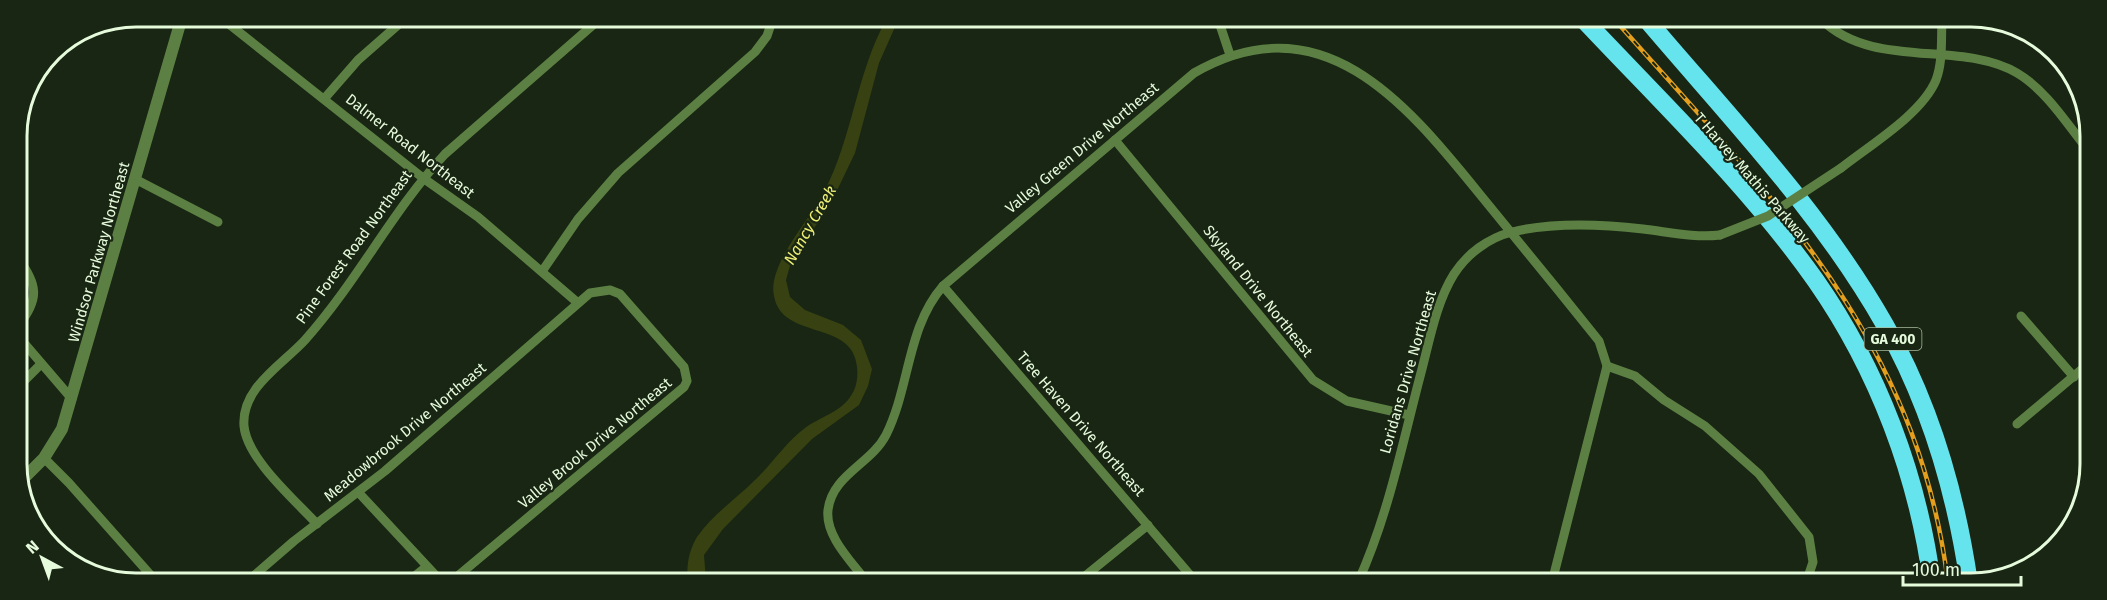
<svg xmlns="http://www.w3.org/2000/svg" width="2107" height="600" font-family="'Fira Sans',sans-serif">
	<style>
		.water { fill: #384111 }
		.lines { fill: none; stroke-linecap: round; stroke-linejoin: round }
		.minor { stroke: #5c8043; stroke-width: 9 }
		.tertiary { stroke: #5c8043; stroke-width: 12 }
		.motorway { stroke: #65e4ed; stroke-width: 18 }
		.rail-casing { stroke: #e59f1e; stroke-width: 4.5 }
		.rail { stroke: #182613; stroke-width: 2; stroke-dasharray: 7; stroke-linecap: butt }
		.minor-bridge { stroke: #5c8043; stroke-width: 9 }
		.labels { text-anchor: middle; dominant-baseline: central; stroke-width: 4.5; stroke-linejoin: round; paint-order: stroke }
		.shield { fill: #182613; stroke: #a8bba0; stroke-width: 1.5 }
		.shield-label { font-size: 14px; font-weight: bold; fill: #e6fbdc }
		.street-label { font-size: 15px; fill: #e6fbdc; stroke: #182613 }
		.water-label { font-size: 16px; font-style: italic; fill: #eeef76; stroke: #182613 }
		.rim { fill: none; stroke: #e6fbdc; stroke-width: 3 }
	</style>
	<rect width="100%" height="100%" fill="#182613"/>
	<path class="water" d="M887 18H899L879 63 855 153 831 203 791 262 786 280 790 297 805 310 843 325 861 340 872 369 868 386 859 405 812 439 723 529 704 555 706 581H688C686 566 689 550 697 537 712 515 736 499 755 480 772 464 786 442 805 428 821 416 842 412 852 394 857 386 858 376 857 367 853 319 782 341 774 296 767 265 810 220 824 192 853 137 856 73 887 18Z"/>
	<g class="lines">
		<g class="minor">
			<path d="M220 17 423 178 478 217 578 303"/>
			<path d="M1218 19 1229 52"/>
			<path d="M1822 20C1873 70 1962 40 2017 73 2046 90 2067 124 2088 150"/>
			<path d="M324 99 358 60 407 17"/>
			<path d="M1115 140 1313 380 1347 401 1409 415"/>
			<path d="M1841 168C1870 145 1922 114 1936 80 1943 61 1941 40 1942 20"/>
			<path d="M135 179 218 222"/>
			<path d="M17 257C38 284 40 299 18 326"/>
			<path d="M543 270 578 219 618 173 755 52 767 36 773 18"/>
			<path d="M943 286 1196 582"/>
			<path d="M2021 316 2074 377"/>
			<path d="M18 336 72 399"/>
			<path d="M18 387 41 364"/>
			<path d="M2017 424 2087 365"/>
			<path d="M44 458 69 483 155 580"/>
			<path d="M359 493 440 580"/>
			<path d="M317 524C295 500 247 459 244 426 241 388 282 365 305 340 357 282 392 211 445 154L602 17"/>
			<path d="M249 580 294 541 385 471 590 293 610 290 620 294 684 367 687 381 684 387 453 580"/>
			<path d="M410 580 426 567"/>
			<path d="M866 581C851 561 825 536 828 510 832 475 871 464 886 435 910 387 907 327 943 286L1194 73C1321 0 1405 102 1478 192 1519 242 1559 291 1599 341L1607 366"/>
			<path d="M1079 581 1148 525"/>
			<path d="M1358 582C1389 514 1403 440 1422 369 1430 338 1437 301 1454 274 1467 254 1488 238 1512 232 1553 222 1601 224 1643 229 1669 232 1694 238 1720 235"/>
			<path d="M1552 582 1607 366 1635 376 1664 400 1705 426 1759 474 1809 537 1813 562 1806 583"/>
		</g>
		<path class="tertiary" d="M19 483 44 458 62 429 182 17"/>
		<g class="motorway">
			<path d="M1584 20C1663 104 1749 186 1816 281 1878 370 1918 476 1932 583"/>
			<path d="M1647 20C1730 118 1821 212 1885 325 1930 404 1956 494 1969 583"/>
		</g>
		<defs>
			<path id="rail" d="M1615 20C1770 195 1918 338 1948 583"/>
		</defs>
		<use href="#rail" class="rail-casing"/>
		<use href="#rail" class="rail"/>
		<path class="minor-bridge" d="M1720 235 1768 216 1841 168"/>
	</g>
	<g class="labels">
		<rect class="shield" x="1864.5" y="328" width="57" height="22" rx="4.5"/>
		<g class="shield-label">
			<text x="1893" y="339">GA 400</text>
		</g>
		<g class="street-label">
			<text transform="translate(410 146) rotate(38)">Dalmer Road Northeast</text>
			<text transform="translate(1082 148) rotate(-40)">Valley Green Drive Northeast</text>
			<text transform="translate(1752 178) rotate(49)">T Harvey Mathis Parkway</text>
			<text transform="translate(354 247) rotate(-54)">Pine Forest Road Northeast</text>
			<text transform="translate(99 252) rotate(-74)">Windsor Parkway Northeast</text>
			<text transform="translate(1258 291) rotate(51)">Skyland Drive Northeast</text>
			<text transform="translate(1408 372) rotate(-74)">Loridans Drive Northeast</text>
			<text transform="translate(1081 424) rotate(49)">Tree Haven Drive Northeast</text>
			<text transform="translate(405 432) rotate(-40)">Meadowbrook Drive Northeast</text>
			<text transform="translate(595 443) rotate(-40)">Valley Brook Drive Northeast</text>
		</g>
		<g class="water-label">
			<text transform="translate(810 225) rotate(-60)">Nancy Creek</text>
		</g>
	</g>
	<path d="M0 0H2107V600H0ZM136 27H1971A109 109 0 0 1 2080 136V464A109 109 0 0 1 1971 573H136A109 109 0 0 1 27 464V136A109 109 0 0 1 136 27Z" fill="#182613" fill-rule="evenodd"/>
	<path class="rim" d="M136 27H1971A109 109 0 0 1 2080 136V464A109 109 0 0 1 1971 573H136A109 109 0 0 1 27 464V136A109 109 0 0 1 136 27Z"/>
	<g transform="translate(42 558) rotate(319)" stroke="#182613" stroke-width="4.5" paint-order="stroke">
	<path d="M0-4.5L10 22L0 15L-10 22Z" fill="#e6fbdc"/>
	<text y="-9" font-size="16" font-weight="bold" text-anchor="middle" fill="#e6fbdc">N</text>
	</g>
	<path d="M1903 576v9h118v-9" fill="none" stroke="#e6fbdc" stroke-width="3"/>
	<text x="1912" y="576" font-size="18" fill="#e6fbdc" stroke="#182613" stroke-width="4.5" paint-order="stroke">100 m</text>
</svg>
